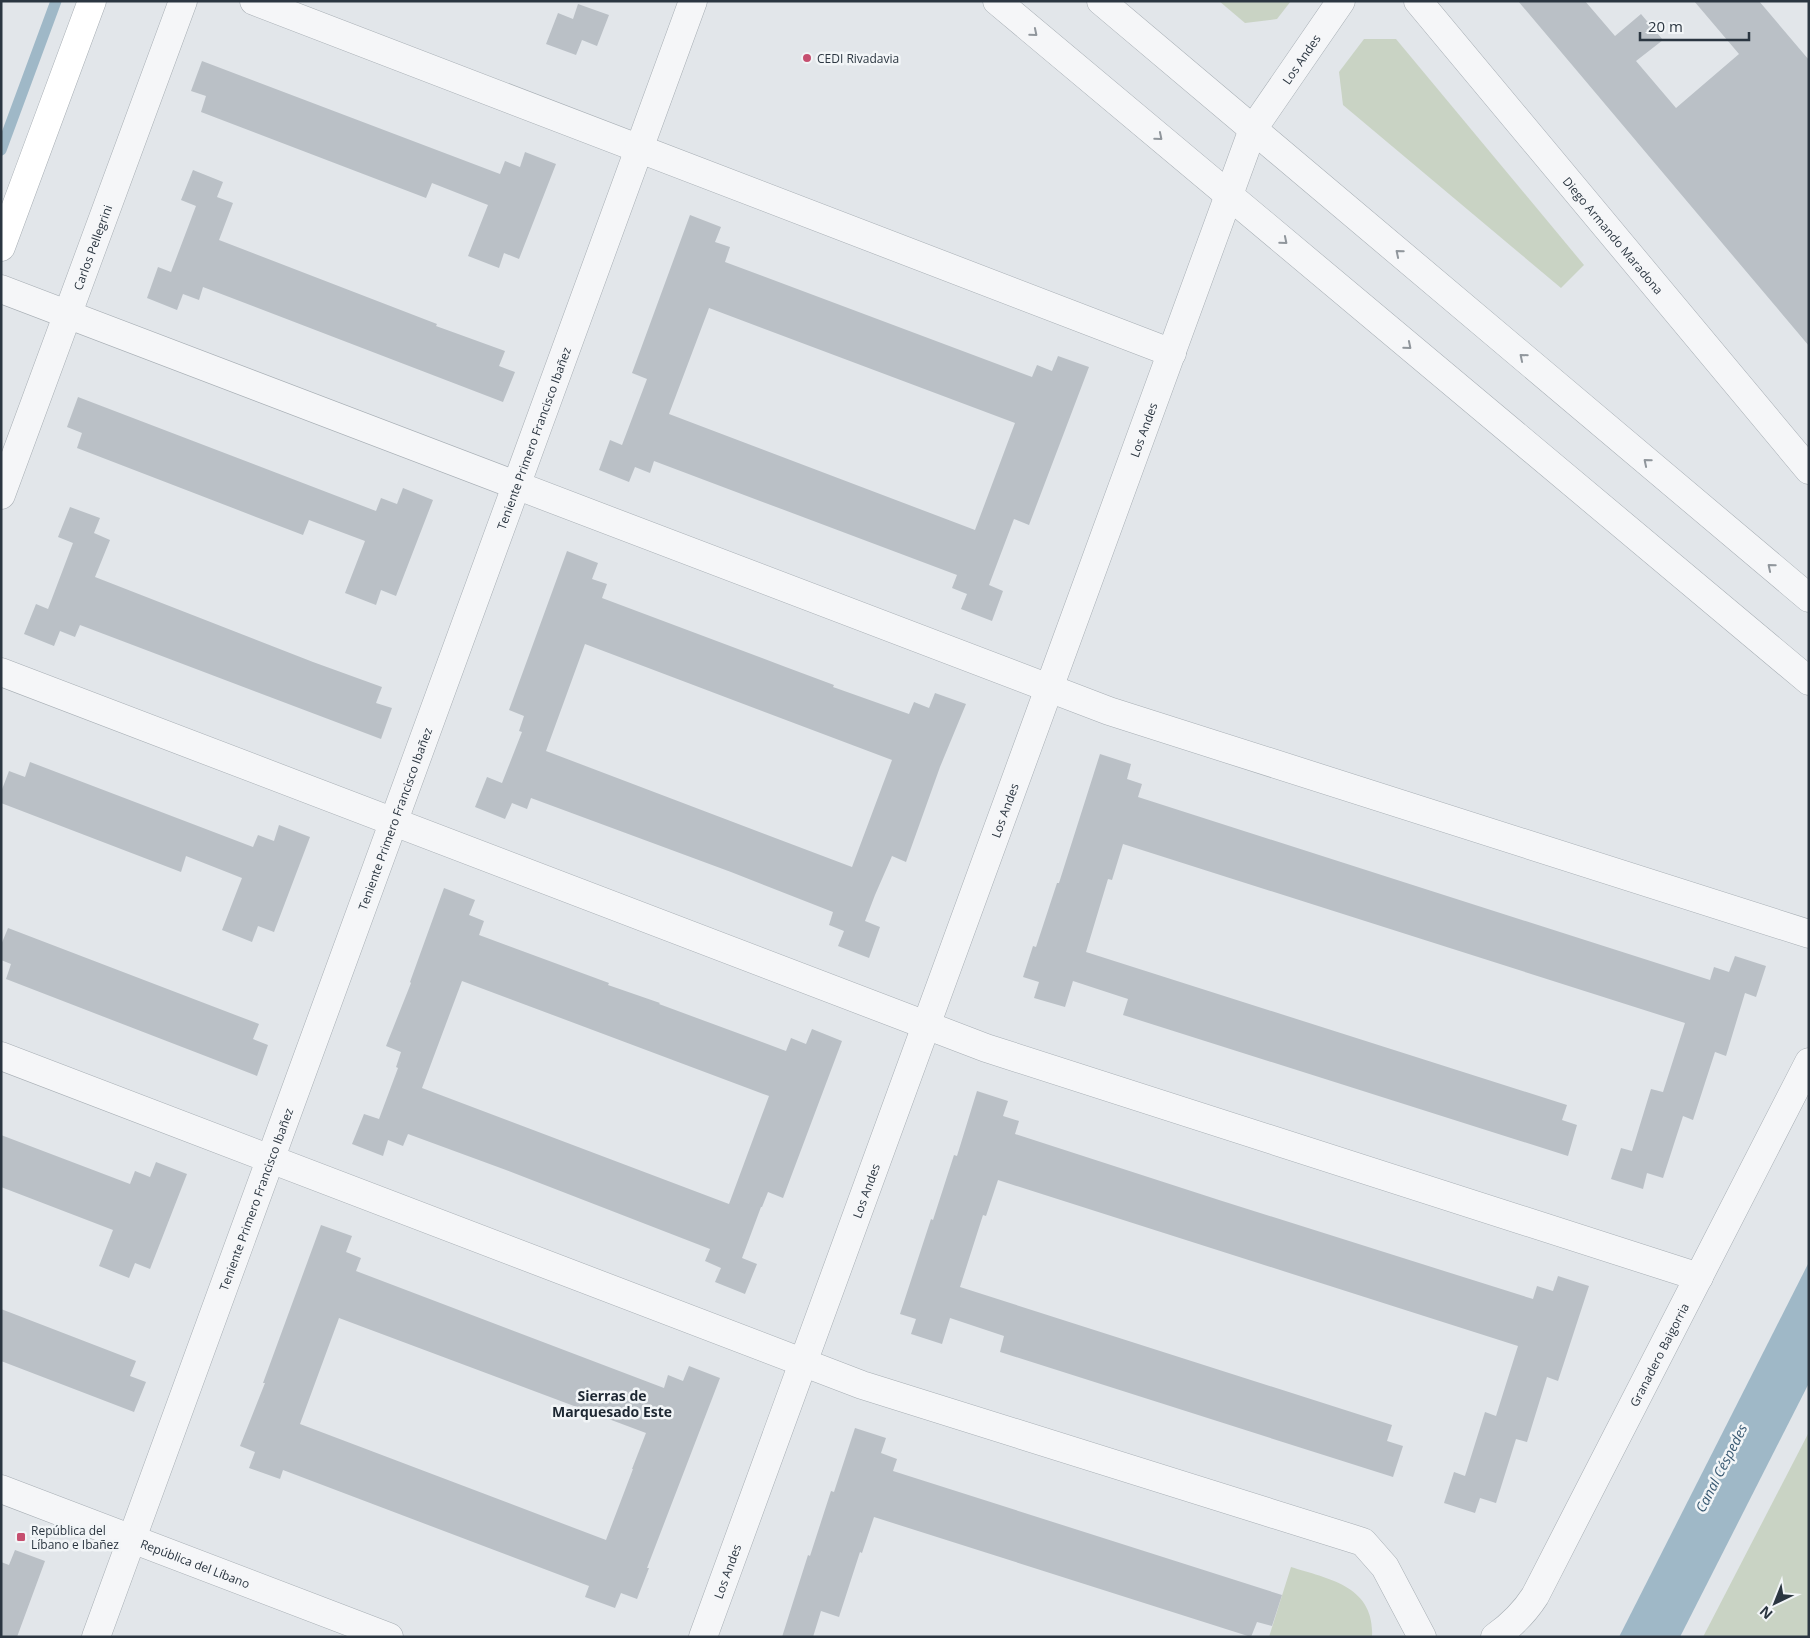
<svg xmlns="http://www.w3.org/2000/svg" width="1810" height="1638" font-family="'Open Sans',sans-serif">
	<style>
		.green { fill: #c9d3c4 }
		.water { fill: #9fb8c7 }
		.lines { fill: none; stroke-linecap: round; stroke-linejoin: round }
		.stream { stroke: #9fb8c7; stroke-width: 11 }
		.building { fill: #bac0c6; fill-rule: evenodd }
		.minor-casing { stroke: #a7aeb4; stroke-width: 29 }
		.tertiary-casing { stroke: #a7aeb4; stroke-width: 29 }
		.secondary-casing { stroke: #a7aeb4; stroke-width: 29 }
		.minor { stroke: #f5f6f8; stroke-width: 28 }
		.tertiary { stroke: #f5f6f8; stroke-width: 28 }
		.secondary { stroke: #fff; stroke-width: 28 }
		.oneway { stroke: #90969c }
		.poi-dot { fill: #c64f70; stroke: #f2f5f7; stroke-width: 2 }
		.labels { text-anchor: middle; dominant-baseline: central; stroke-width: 5; stroke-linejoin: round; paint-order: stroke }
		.poi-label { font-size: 12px; fill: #2b3641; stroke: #f2f5f7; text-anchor: start }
		.street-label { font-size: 12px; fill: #2b3641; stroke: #f2f5f7 }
		.neighbourhood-label { font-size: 14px; font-weight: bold; fill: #1d2732; stroke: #f2f5f7 }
		.water-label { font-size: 14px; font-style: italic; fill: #385972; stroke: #f2f5f7 }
	</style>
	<rect width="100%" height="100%" fill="#e2e6ea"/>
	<g class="green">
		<path d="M1219 1H1291L1277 19 1245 23Z"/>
		<path d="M1364 39H1396L1584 265 1561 288 1343 105 1339 72Z"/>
		<path d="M1809 1432V1637H1703Z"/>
		<path d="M1291 1567C1329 1579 1375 1586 1372 1637H1269Z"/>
	</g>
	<path class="water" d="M1809 1262V1383L1680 1637H1619Z"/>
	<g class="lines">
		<path class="stream" d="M1 150 56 1"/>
	</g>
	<g class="building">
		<path d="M1518 1H1585L1615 36 1641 14 1663 40 1636 61 1676 108 1739 54 1694 1H1759L1809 60V346Z"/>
		<path d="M578 4 609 15 597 46 582 40 576 55 546 44 558 13 573 19Z"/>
		<path d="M202 61 500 174 505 161 520 167 525 152 556 164 519 259 504 253 499 268 468 256 488 205 432 183 426 198 201 112 206 96 191 91Z"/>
		<path d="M193 170 223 182 217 197 233 203 219 240 437 324 436 326 505 351 499 366 515 372 503 402 203 287 199 300 183 294 177 310 147 298 158 267 171 272 196 206 181 200Z"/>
		<path d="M690 215 721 227 715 242 730 247 725 262 1032 377 1037 365 1052 371 1058 356 1089 367 1029 525 1014 519 989 585 1003 591 992 621 961 609 967 594 952 588 957 575 654 461 650 473 635 467 629 482 599 470 610 440 622 445 647 379 632 373ZM709 308 1015 423 975 530 669 414Z"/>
		<path d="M78 397 376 511 381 498 397 504 403 488 433 500 396 596 381 590 376 605 345 593 365 541 309 520 303 535 77 448 82 433 67 427Z"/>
		<path d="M70 507 100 518 94 533 110 540 95 577 313 662 382 687 376 703 392 708 381 739 80 625 75 637 60 631 54 646 24 634 36 604 48 609 73 543 58 537Z"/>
		<path d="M567 551 598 563 592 579 607 584 602 598 783 666 834 685 833 687 909 714 914 702 929 708 935 693 966 704 940 767 906 862 892 856 875 895 865 921 880 927 869 958 838 946 844 931 829 925 833 912 731 872 531 798 527 809 512 803 505 819 475 807 487 777 502 783 522 732 519 731 524 716 509 710ZM585 644 892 760 852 867 546 751Z"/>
		<path d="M1100 754 1131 764 1127 779 1142 784 1138 797 1394 879 1710 980 1714 967 1729 972 1735 956 1766 966 1756 997 1745 993 1726 1056 1715 1052 1693 1120 1683 1116 1663 1178 1647 1173 1643 1189 1611 1179 1621 1148 1632 1151 1651 1089 1663 1092 1685 1023 1123 844 1112 880 1108 879 1086 952 1567 1105 1562 1120 1577 1125 1568 1156 1123 1015 1128 999 1073 981 1065 1007 1034 998 1039 982 1023 977 1033 946 1036 947 1057 883H1059Z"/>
		<path d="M30 762 253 847 258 835 274 841 279 825 310 837 274 932 258 926 252 942 222 930 242 878 186 856 181 872 1 803V792L9 771 25 777Z"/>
		<path d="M444 888 475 900 469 915 484 921 479 935 609 983 608 985 660 1003 659 1004 786 1051 791 1038 806 1044 812 1029 842 1041 783 1198 768 1192 762 1207H761L742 1258 757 1264 745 1294 715 1282 721 1268 705 1261 710 1249 506 1170 408 1134 403 1146 388 1140 383 1156 352 1144 364 1114 379 1119 398 1068 396 1067 401 1052 386 1046 411 983 410 982ZM462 981 769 1096 729 1204 422 1088Z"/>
		<path d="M8 928 259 1024 253 1039 268 1045 257 1076 6 979 11 964 1 960V945Z"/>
		<path d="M977 1091 1008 1101 1003 1116 1019 1121 1015 1134 1219 1200 1533 1299 1537 1286 1553 1291 1558 1276 1589 1286 1558 1381 1547 1377 1527 1442 1516 1439 1496 1503 1480 1498 1475 1513 1444 1503 1454 1472 1465 1476 1485 1412 1496 1416 1518 1346 998 1180 986 1216 983 1215 960 1287 1392 1425 1387 1441 1403 1446 1393 1477 1000 1352 1004 1336 950 1318 942 1344 911 1334 916 1319 900 1314 931 1219 933 1220 954 1155 957 1156Z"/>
		<path d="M1 1135 130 1184 135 1171 150 1177 156 1162 187 1174 150 1269 135 1263 129 1278 99 1266 113 1230 1 1187Z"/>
		<path d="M321 1225 352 1236 346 1252 361 1258 356 1271 664 1388 668 1375 683 1381 689 1366 720 1378 647 1568H649L637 1599 621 1593 615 1608 585 1597 589 1586 283 1470 280 1479 249 1468 255 1452 240 1446 265 1383H263ZM339 1318 646 1433 632 1469H633L606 1540 300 1424Z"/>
		<path d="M1 1309 136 1361 130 1376 146 1382 134 1412 1 1361Z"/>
		<path d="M855 1428 886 1438 881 1453 897 1459 893 1471 1282 1595 1272 1626 1257 1622 1251 1637 874 1517 862 1553 860 1552 839 1617 821 1611 813 1637H782L808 1555 810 1556 831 1491 834 1492Z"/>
		<path d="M15 1550 45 1561 17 1637H1V1562L9 1565Z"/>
	</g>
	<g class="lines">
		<defs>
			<g id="minor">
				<path d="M254 1 1172 353"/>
				<path d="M997 1 1809 681"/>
				<path d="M1101 1 1809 598"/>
				<path id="s1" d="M1418 1 1809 470"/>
				<path d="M1 289 1109 711 1809 934"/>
				<path id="s2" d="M1 495 183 1"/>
				<path d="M1 672 986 1048 1699 1277"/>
				<path d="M1 1056 862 1385 1363 1542 1385 1567 1422 1637"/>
				<path id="s3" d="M96 1637 693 1"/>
				<path id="s4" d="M703 1637 1253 129 1341 1"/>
				<path id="s5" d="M1495 1637C1512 1625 1524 1613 1535 1596L1809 1062"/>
			</g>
			<g id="tertiary">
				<path id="s6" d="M1 1489 389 1637"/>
			</g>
			<path id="secondary" d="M1 247 92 1"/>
		</defs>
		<use href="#minor" class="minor-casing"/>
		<use href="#tertiary" class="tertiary-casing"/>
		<use href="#secondary" class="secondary-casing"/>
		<use href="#minor" class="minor"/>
		<use href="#tertiary" class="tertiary"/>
		<use href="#secondary" class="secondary"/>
	</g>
	<defs><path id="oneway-chevron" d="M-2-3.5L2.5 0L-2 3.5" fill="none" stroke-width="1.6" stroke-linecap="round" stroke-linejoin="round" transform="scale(1.25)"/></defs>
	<g class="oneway">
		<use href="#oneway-chevron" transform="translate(1034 33) rotate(40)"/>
		<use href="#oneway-chevron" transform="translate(1159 137) rotate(40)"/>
		<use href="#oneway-chevron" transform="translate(1284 241) rotate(40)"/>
		<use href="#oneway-chevron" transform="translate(1399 253) rotate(-140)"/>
		<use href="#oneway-chevron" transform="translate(1408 346) rotate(40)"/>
		<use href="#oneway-chevron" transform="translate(1523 357) rotate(-140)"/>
		<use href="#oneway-chevron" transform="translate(1647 462) rotate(-140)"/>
		<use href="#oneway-chevron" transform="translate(1771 567) rotate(-140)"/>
	</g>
	<g class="poi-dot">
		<circle cx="807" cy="58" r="5"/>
		<rect x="16" y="1532" width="10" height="10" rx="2.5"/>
	</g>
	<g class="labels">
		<g class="poi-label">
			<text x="817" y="58">CEDI Rivadavia</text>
			<text x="31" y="1530">República del<tspan x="31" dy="14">Líbano e Ibañez</tspan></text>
		</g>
		<g class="street-label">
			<text stroke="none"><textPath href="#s4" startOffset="1690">Los Andes</textPath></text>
			<text stroke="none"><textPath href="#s1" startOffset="305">Diego Armando Maradona</textPath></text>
			<text stroke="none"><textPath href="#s2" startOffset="264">Carlos Pellegrini</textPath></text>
			<text stroke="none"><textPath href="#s4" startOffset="1285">Los Andes</textPath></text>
			<text stroke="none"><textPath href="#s3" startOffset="1276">Teniente Primero Francisco Ibañez</textPath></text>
			<text stroke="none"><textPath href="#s4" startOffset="880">Los Andes</textPath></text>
			<text stroke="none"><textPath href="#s3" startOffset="871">Teniente Primero Francisco Ibañez</textPath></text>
			<text stroke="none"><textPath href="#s4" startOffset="475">Los Andes</textPath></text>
			<text stroke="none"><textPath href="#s3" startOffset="466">Teniente Primero Francisco Ibañez</textPath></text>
			<text stroke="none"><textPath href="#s5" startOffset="329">Granadero Baigorria</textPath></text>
			<text stroke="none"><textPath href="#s6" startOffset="208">República del Líbano</textPath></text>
			<text stroke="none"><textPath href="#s4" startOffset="70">Los Andes</textPath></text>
		</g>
		<g class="neighbourhood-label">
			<text x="612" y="1395">Sierras de<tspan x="612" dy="16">Marquesado Este</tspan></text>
		</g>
		<g class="water-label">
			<text transform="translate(1721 1468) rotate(-63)">Canal Céspedes</text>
		</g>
	</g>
	<rect width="1810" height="1638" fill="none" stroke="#2b3641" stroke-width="5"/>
	<g transform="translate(1775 1603) rotate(223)" stroke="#f2f5f7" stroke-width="4" paint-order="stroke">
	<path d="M0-4L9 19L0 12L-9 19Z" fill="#2b3641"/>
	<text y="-8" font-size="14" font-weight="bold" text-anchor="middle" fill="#2b3641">N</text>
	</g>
	<path d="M1640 32v8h109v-8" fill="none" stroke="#2b3641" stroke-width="2.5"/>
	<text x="1648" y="32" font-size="15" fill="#2b3641" stroke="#f2f5f7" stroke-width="4" paint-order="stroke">20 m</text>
</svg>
